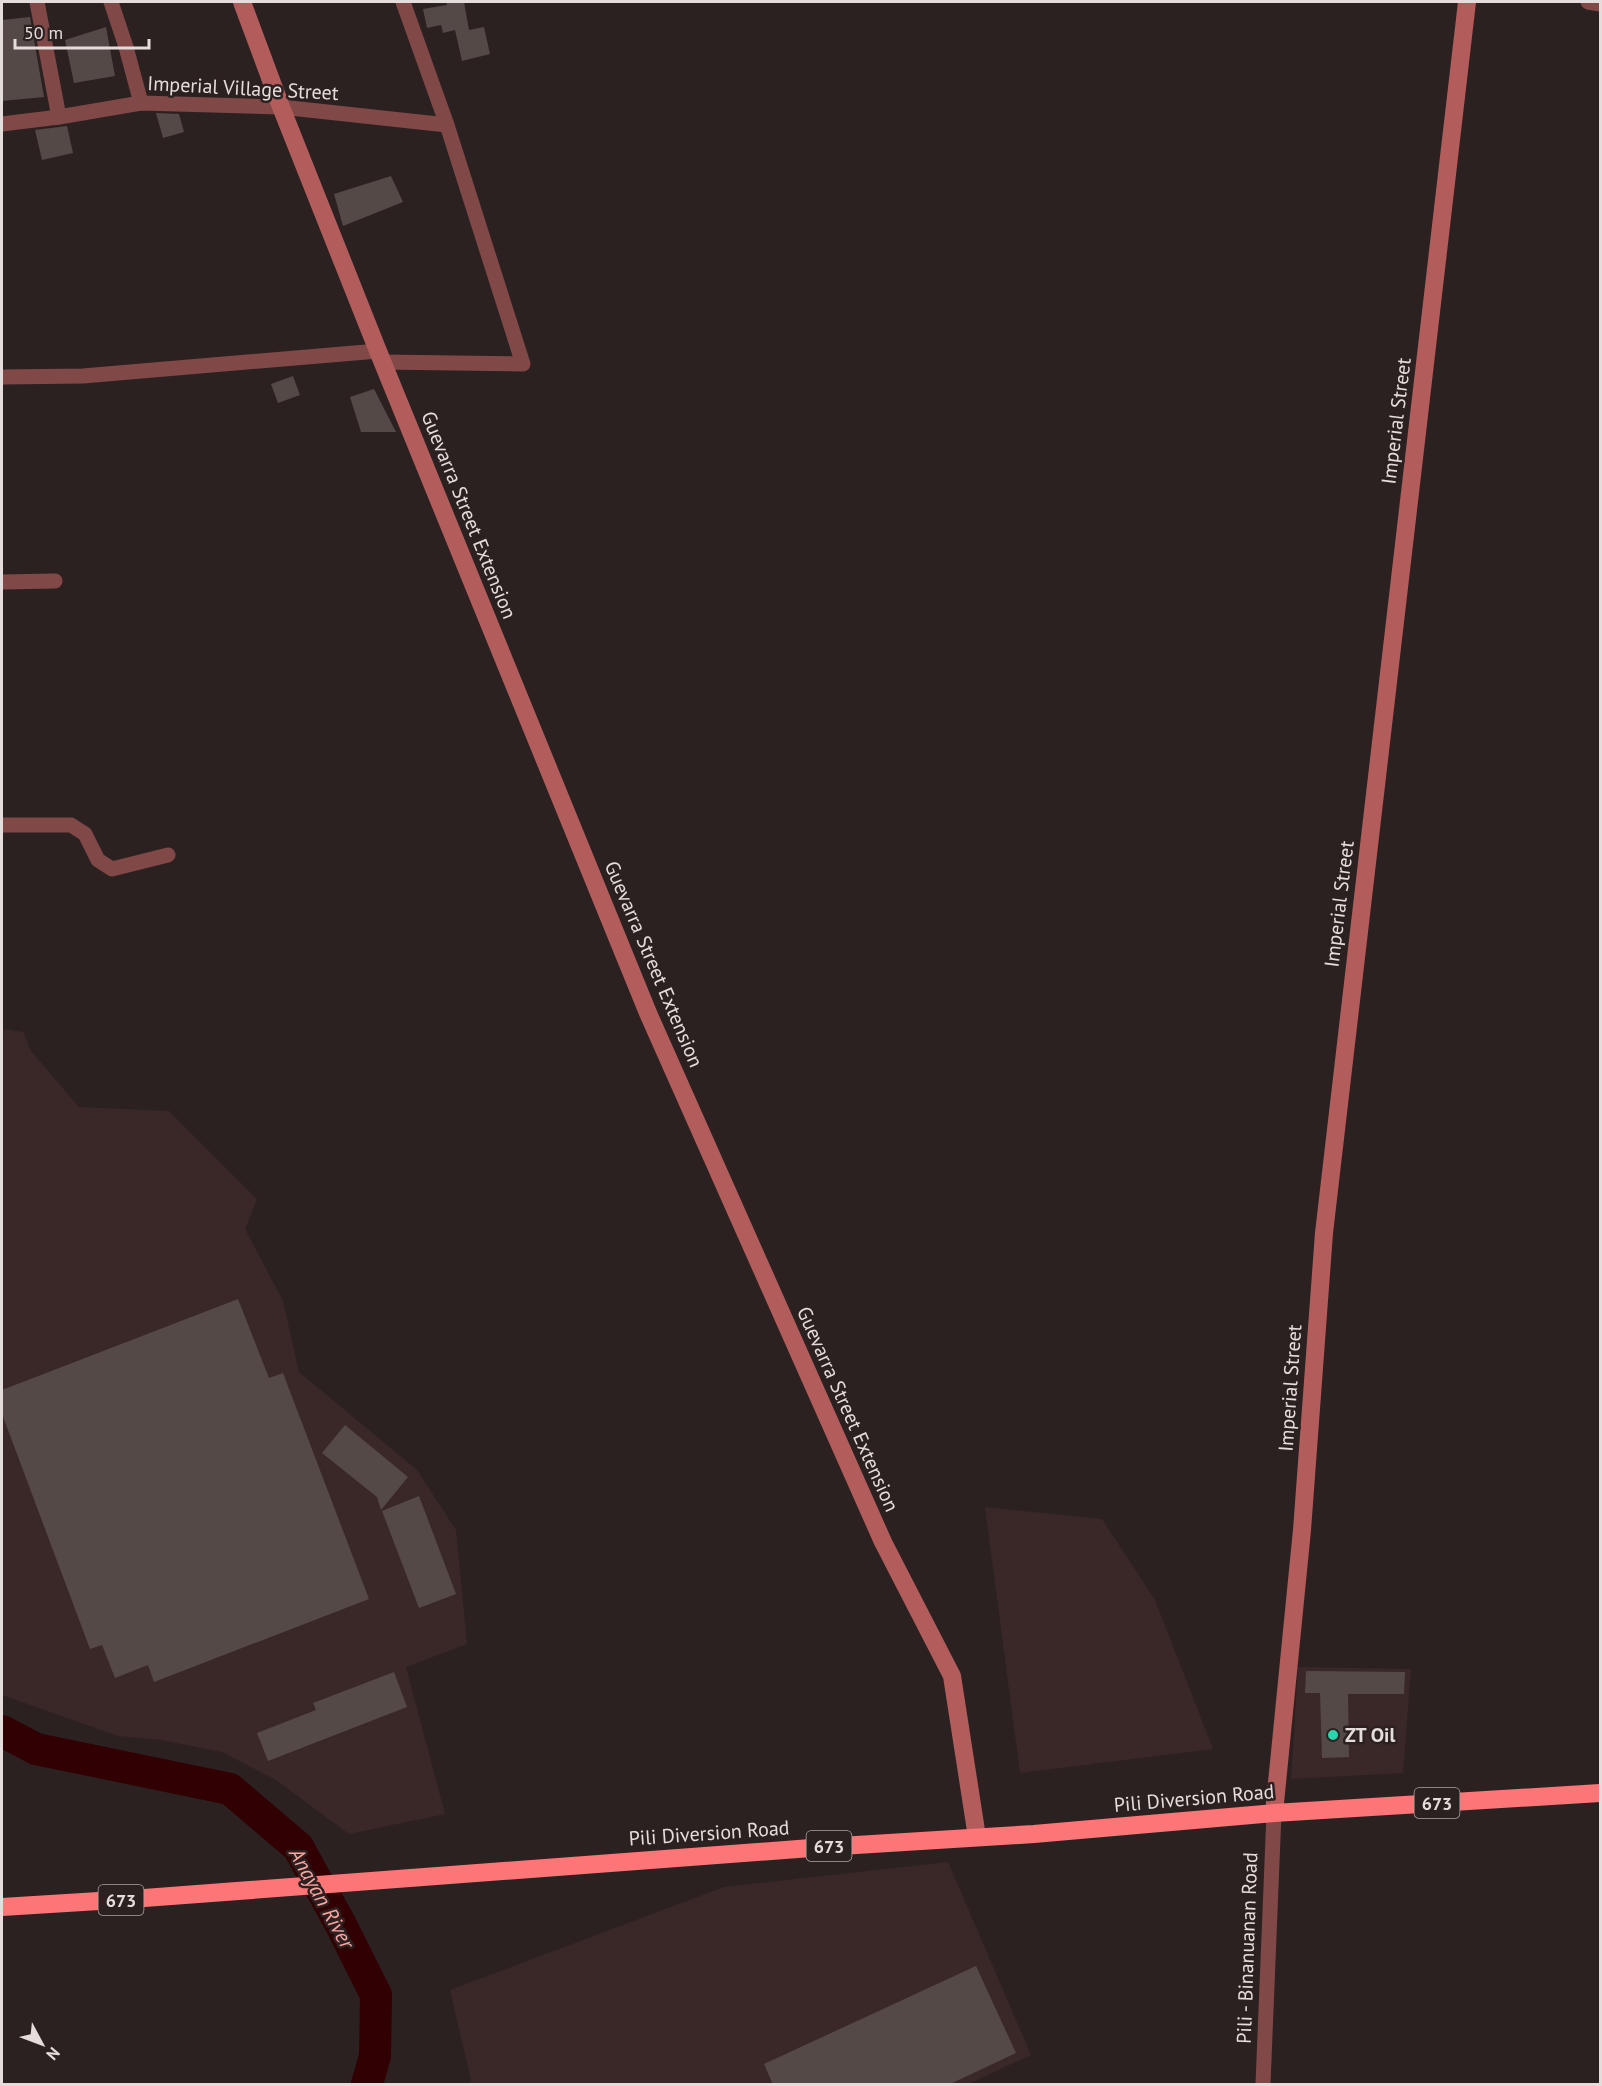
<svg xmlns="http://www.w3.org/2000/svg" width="1602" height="2086" font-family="'PT Sans',sans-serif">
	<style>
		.built { fill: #392827 }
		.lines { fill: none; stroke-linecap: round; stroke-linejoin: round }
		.river { stroke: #310003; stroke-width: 32 }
		.building { fill: #554948 }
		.street { stroke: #804948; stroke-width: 15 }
		.secondary { stroke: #b25c5b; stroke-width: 18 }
		.highway { stroke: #fd7677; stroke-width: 18 }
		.poi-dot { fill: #29d5ac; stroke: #2c2121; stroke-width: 2 }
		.labels { text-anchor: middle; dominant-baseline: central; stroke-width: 5; stroke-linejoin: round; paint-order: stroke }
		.shield { fill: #2c2121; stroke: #aea5a4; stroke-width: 1.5 }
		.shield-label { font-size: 18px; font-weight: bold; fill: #e5dddc }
		.street-label { font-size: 20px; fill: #e5dddc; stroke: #2c2121 }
		.poi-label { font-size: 20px; font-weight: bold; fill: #e5dddc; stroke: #2c2121; text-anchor: start }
		.water-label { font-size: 21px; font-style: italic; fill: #ffa4a1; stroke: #2c2121 }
	</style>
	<rect width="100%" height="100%" fill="#2c2121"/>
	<g class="built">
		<path d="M4 1029 23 1032 31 1051 79 1107 169 1111 257 1199 245 1229 283 1301 299 1372 417 1470 456 1530 467 1644 406 1667 445 1814 349 1834 276 1780 222 1752 161 1740 118 1736 2 1695V1056Z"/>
		<path d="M985 1507 1102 1519 1155 1600 1213 1749 1020 1773Z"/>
		<path d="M1298 1667 1411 1669 1403 1773 1291 1779Z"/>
		<path d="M948 1862 1031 2055 968 2084H469L471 2080 450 1990 724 1887Z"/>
	</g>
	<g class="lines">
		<path class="river" d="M2 1731 36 1749 230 1789 298 1847 341 1925 376 1995 375 2056 367 2084"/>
	</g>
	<g class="building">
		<path d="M446 2H464L469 30 484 27 490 54 462 61 455 30 443 33 441 25 427 28 423 9 447 5Z"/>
		<path d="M30 17 44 97 2 101V20Z"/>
		<path d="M106 27 115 76 74 83 65 40Z"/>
		<path d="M156 113 179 114 184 132 163 138Z"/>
		<path d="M67 126 73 153 42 160 35 130Z"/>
		<path d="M391 176 403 202 343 226 334 194Z"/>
		<path d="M293 376 300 395 278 403 271 384Z"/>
		<path d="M374 389 396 432H361L350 397Z"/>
		<path d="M238 1299 269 1378 283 1373 369 1599 154 1682 148 1665 115 1678 102 1645 90 1649 2 1414V1390Z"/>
		<path d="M345 1425 408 1477 381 1510 377 1497 322 1453Z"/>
		<path d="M419 1496 456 1594 419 1608 382 1511Z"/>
		<path d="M1306 1671 1405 1672 1404 1694H1348L1349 1757 1322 1758 1320 1693H1305Z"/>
		<path d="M394 1672 407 1707 268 1761 257 1733 316 1710 313 1703Z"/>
		<path d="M976 1966 1016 2053 948 2085H773L764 2064Z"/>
	</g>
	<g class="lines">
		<g class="street">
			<path d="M37 2 59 117"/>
			<path d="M111 2 126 47 141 103"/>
			<path d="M1588 2 1600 4"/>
			<path d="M2 124 59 117 141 103 281 107 447 125"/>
			<path d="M382 362 523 364 447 125 403 2"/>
			<path d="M2 377 83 376 378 351"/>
			<path d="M2 582 55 581"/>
			<path d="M2 825H71L85 834 98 860 112 869 168 855"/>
			<path d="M1263 2084 1274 1813"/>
		</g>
		<g class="secondary">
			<path d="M242 2 281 107 378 351 648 1013 883 1542 952 1676 977 1837"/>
			<path d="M1274 1813 1302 1530 1324 1233 1467 2"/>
		</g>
		<path class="highway" d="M2 1907 131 1899 824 1847 1034 1834 1274 1813 1600 1793"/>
	</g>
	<circle class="poi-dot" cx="1333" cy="1735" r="6"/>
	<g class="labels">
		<g class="shield">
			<rect x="1414.5" y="1788" width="45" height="30" rx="4.5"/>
			<rect x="806.5" y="1831" width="45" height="30" rx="4.5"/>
			<rect x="98.5" y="1885" width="45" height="30" rx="4.5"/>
		</g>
		<g class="shield-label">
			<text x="1437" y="1803">673</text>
			<text x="829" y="1846">673</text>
			<text x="121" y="1900">673</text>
		</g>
		<g class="street-label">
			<text transform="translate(243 88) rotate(3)">Imperial Village Street</text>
			<text transform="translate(1396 421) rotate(-83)">Imperial Street</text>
			<text transform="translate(469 515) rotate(68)">Guevarra Street Extension</text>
			<text transform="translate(1339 904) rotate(-83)">Imperial Street</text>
			<text transform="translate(654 964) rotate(67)">Guevarra Street Extension</text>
			<text transform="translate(1290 1388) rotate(-86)">Imperial Street</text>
			<text transform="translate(848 1409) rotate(66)">Guevarra Street Extension</text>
			<text transform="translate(1194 1798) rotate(-5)">Pili Diversion Road</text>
			<text transform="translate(709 1833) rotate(-4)">Pili Diversion Road</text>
			<text transform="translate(1247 1948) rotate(-88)">Pili - Binanuanan Road</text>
		</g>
		<g class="poi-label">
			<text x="1345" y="1735">ZT Oil</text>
		</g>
		<g class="water-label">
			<text transform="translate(322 1898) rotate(61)">Anayan River</text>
		</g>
	</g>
	<rect width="1602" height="2086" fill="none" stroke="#e5dddc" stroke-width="6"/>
	<g transform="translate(42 2044) rotate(131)" stroke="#2c2121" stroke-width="4.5" paint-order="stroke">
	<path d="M0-4.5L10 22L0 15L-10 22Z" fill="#e5dddc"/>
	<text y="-9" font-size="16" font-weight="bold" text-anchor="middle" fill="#e5dddc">N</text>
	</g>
	<path d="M15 39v9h134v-9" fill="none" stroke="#e5dddc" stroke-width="3"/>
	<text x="24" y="39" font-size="18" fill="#e5dddc" stroke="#2c2121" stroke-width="4.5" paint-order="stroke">50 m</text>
</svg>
